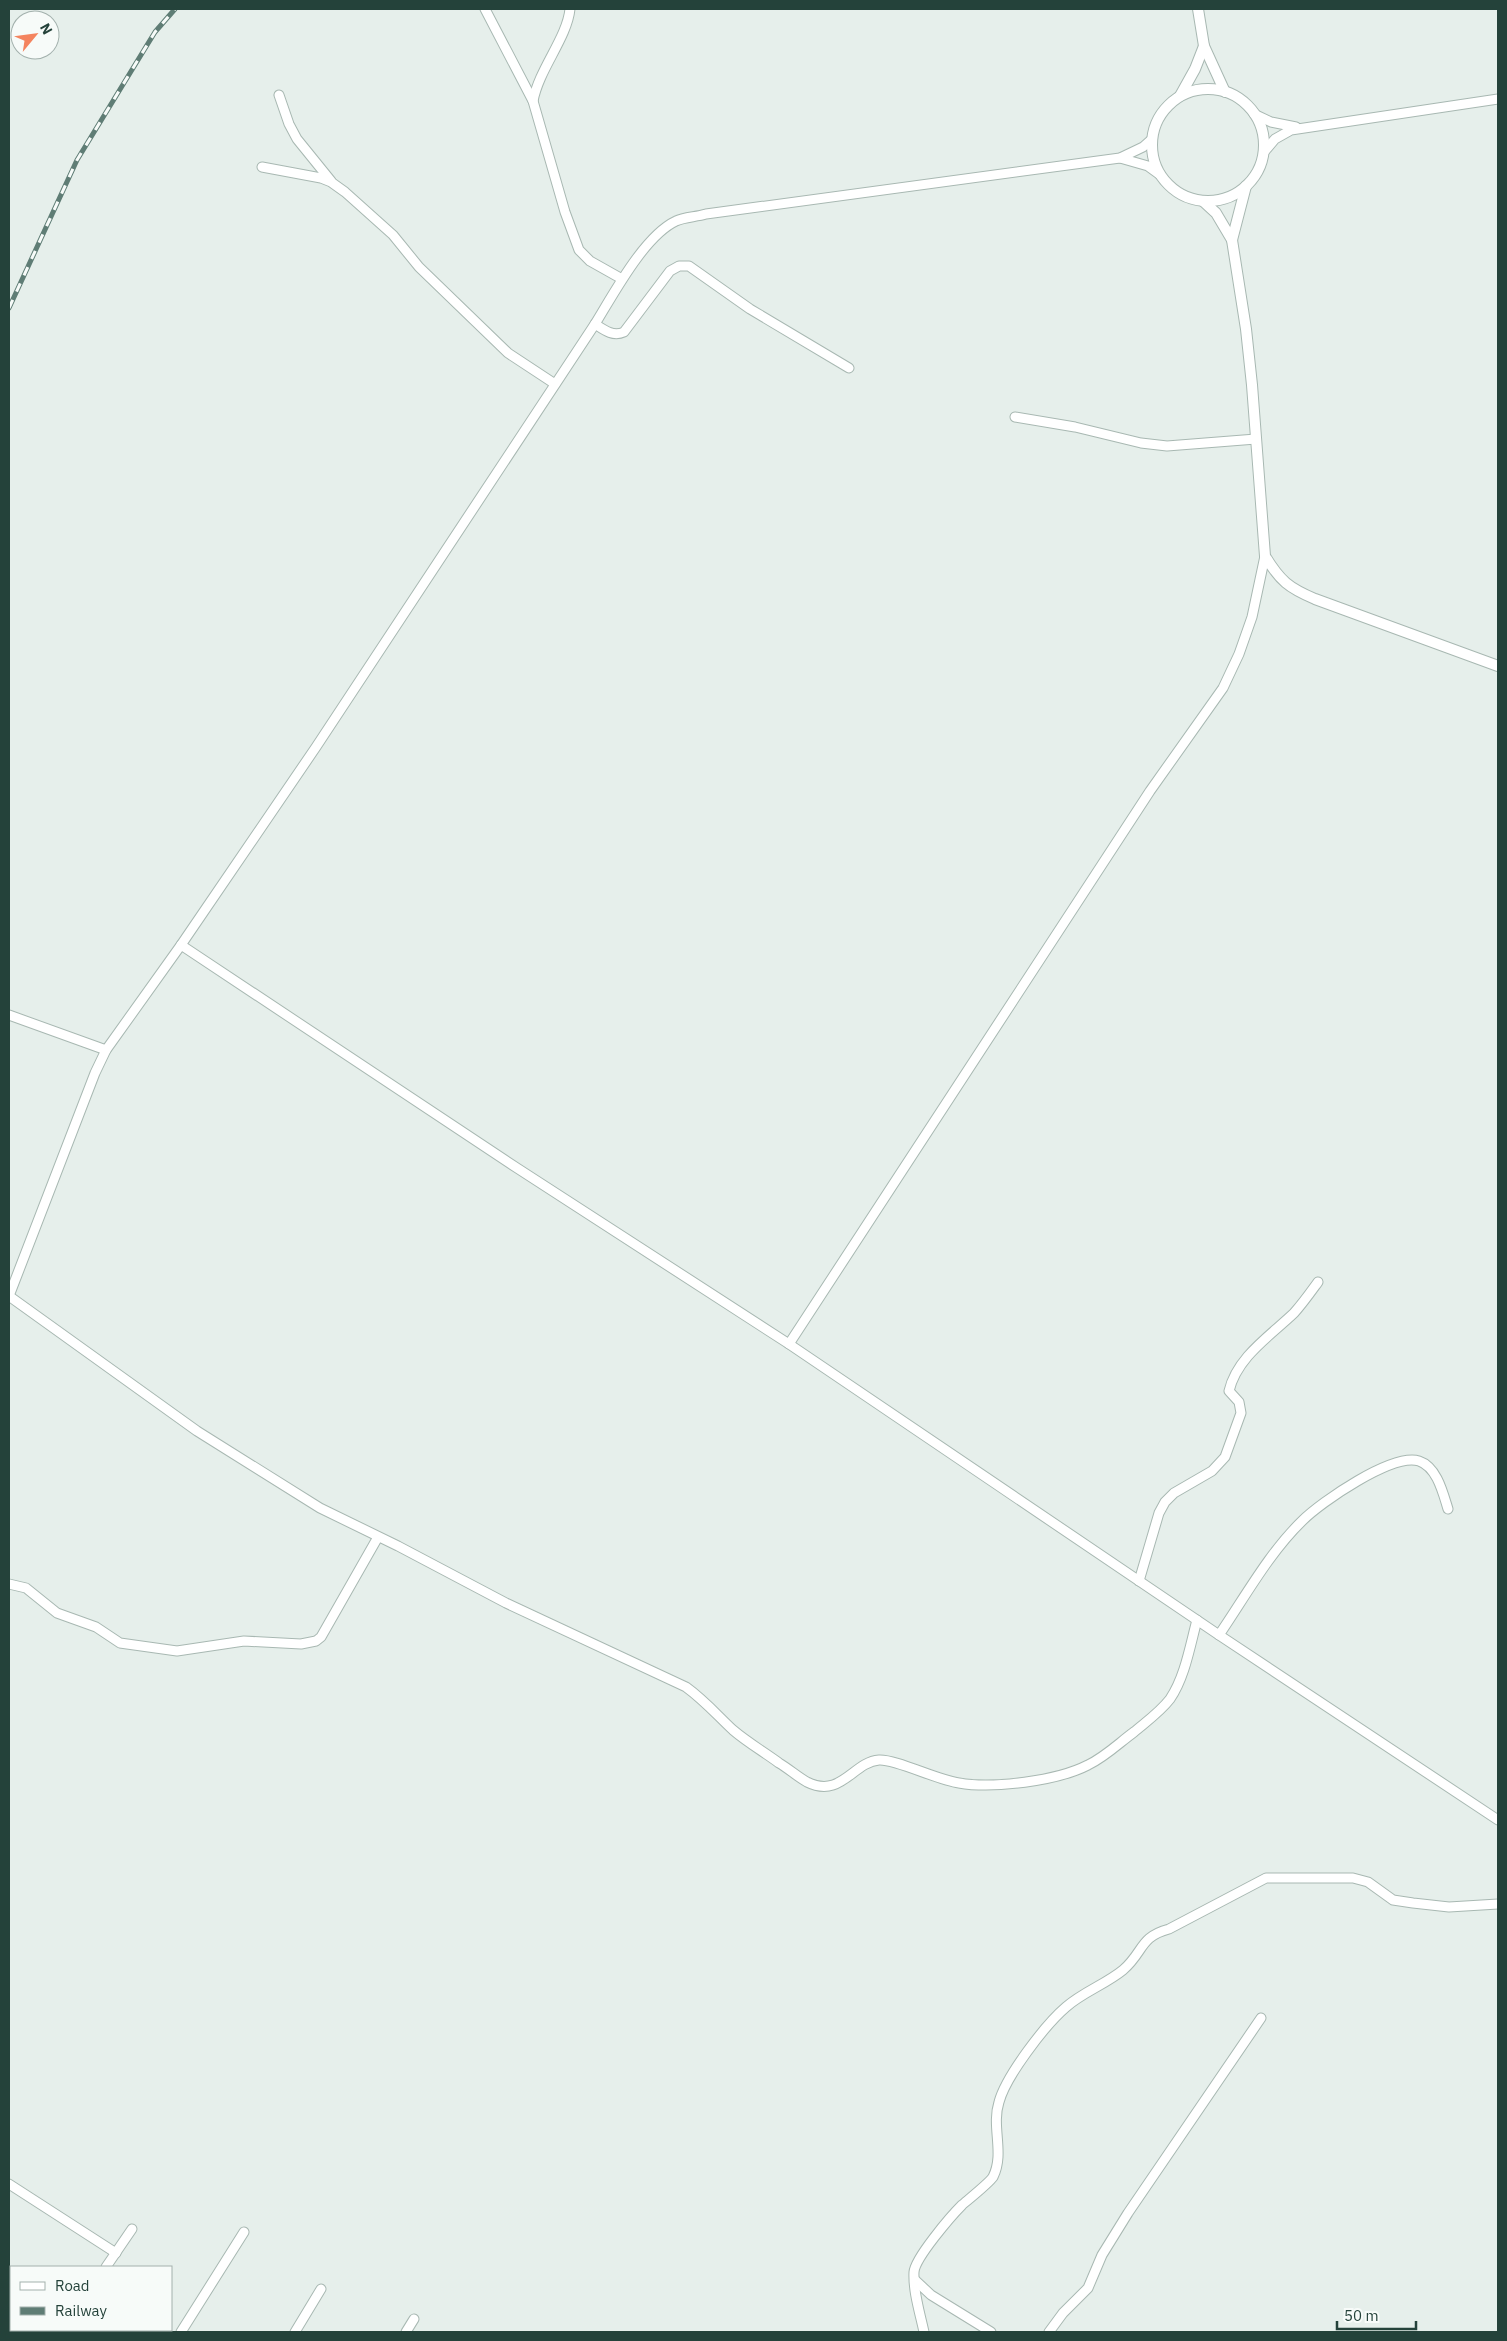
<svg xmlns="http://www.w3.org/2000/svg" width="1507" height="2341" font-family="'IBM Plex Sans',sans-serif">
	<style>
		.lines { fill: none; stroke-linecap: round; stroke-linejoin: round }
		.minor-casing { stroke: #a8b8b2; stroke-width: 11 }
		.tertiary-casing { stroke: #a8b8b2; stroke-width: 12 }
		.minor { stroke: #fff; stroke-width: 9 }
		.tertiary { stroke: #fff; stroke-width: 10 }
		.rail-casing { stroke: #5f7d75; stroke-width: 5 }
		.rail { stroke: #f7fbf9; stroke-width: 3; stroke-dasharray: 9; stroke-linecap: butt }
	</style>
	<rect width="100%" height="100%" fill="#e6efeb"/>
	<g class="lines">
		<defs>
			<g id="minor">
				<path d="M485 9 533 101 565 212 579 250 590 261 622 279"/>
				<path d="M279 95 289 124 297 139 331 181"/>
				<path d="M533 101C539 69 567 38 570 9"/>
				<path d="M1254 114 1271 122 1296 127"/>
				<path d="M1264 152 1275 139 1291 130 1498 99"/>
				<path d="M1120 158 1148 166 1159 174"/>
				<path d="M262 167 321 178 331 182 345 192 393 235 419 267 508 353 555 384"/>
				<path d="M595 324C604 330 613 337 624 332L670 271 679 266H689L750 309 849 368"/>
				<path d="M1015 417 1075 427 1141 443 1167 446 1256 439"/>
				<path d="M181 945 517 1168 789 1344 1219 1635 1498 1820"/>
				<path d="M9 1015 106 1050"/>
				<path d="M9 1296 95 1073 106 1050 181 945 316 747 595 324C613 295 644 236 676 221 684 217 696 217 706 214L1120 158 1143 147 1152 139"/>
				<path d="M9 1296 197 1431 320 1508 398 1546 506 1603 686 1687C704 1700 717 1715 733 1730 747 1742 764 1752 779 1763 789 1769 798 1777 807 1782 841 1799 853 1762 879 1760 896 1759 937 1780 959 1783 993 1789 1057 1781 1088 1765 1105 1757 1119 1743 1134 1732 1147 1721 1160 1712 1170 1699 1185 1677 1190 1646 1197 1620"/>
				<path d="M789 1344 1150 791 1223 688 1239 654 1252 617 1265 556"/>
				<path d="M1139 1581 1159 1513 1165 1502 1174 1493 1212 1471 1225 1457 1241 1413 1239 1402 1229 1391C1237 1357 1270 1336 1294 1313 1303 1303 1310 1293 1318 1282"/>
				<path d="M9 1584 26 1588 57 1613 96 1627 120 1643 177 1651 244 1641 301 1644 316 1641 321 1637 378 1537"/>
				<path d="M1219 1635C1245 1597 1269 1553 1302 1521 1321 1502 1392 1453 1419 1461 1437 1467 1443 1493 1448 1509"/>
				<path d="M9 2184 116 2253"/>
				<path d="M106 2267 132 2229"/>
				<path d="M915 2280 931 2295 991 2332"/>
				<path d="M9 2285 11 2287"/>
				<path d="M85 2330 89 2332"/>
				<path d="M42 2332 44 2330"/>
				<path d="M181 2332 244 2232"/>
				<path d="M295 2332 321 2289"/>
				<path d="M406 2332 414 2319"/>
				<path d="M924 2332C920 2313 913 2292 914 2272 915 2258 951 2216 962 2205 969 2199 989 2183 993 2177 1005 2153 991 2127 999 2102 1006 2076 1045 2025 1066 2007 1083 1992 1106 1984 1123 1970 1144 1952 1139 1937 1169 1929L1266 1878H1353L1368 1882 1393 1900 1413 1903 1449 1907 1498 1904"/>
				<path d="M1049 2332 1063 2313 1088 2288 1102 2255 1128 2213 1261 2018"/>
			</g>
			<g id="tertiary">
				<path d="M1198 9 1204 46 1225 92"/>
				<circle cx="1208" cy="145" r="56"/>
				<path d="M1180 96 1195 69 1204 46"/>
				<path d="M1203 201 1216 213 1232 240 1246 329 1252 385 1265 556C1280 581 1289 588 1315 599L1498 666"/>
				<path d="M1232 240 1246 186"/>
			</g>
		</defs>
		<use href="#minor" class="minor-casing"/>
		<use href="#tertiary" class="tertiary-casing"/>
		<use href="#minor" class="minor"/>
		<use href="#tertiary" class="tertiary"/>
		<defs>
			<path id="rail" d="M9 308 77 160 155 32 175 9"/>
		</defs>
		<use href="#rail" class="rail-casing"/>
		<use href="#rail" class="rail"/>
	</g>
	<rect width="1507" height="2341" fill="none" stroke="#24423a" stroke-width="20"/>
	<rect x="10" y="2266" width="162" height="65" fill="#f7fbf9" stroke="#a3b1ad"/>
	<rect x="20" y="2282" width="25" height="8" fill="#ffffff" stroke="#a3b1ad"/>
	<text x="55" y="2291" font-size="15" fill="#24423a">Road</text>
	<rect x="20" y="2307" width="25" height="8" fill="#5f7d75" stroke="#a3b1ad"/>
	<text x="55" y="2316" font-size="15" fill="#24423a">Railway</text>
	<g transform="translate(35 35) rotate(61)"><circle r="24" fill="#f7fbf9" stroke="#a3b1ad"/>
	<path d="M0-4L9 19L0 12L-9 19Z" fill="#f4845f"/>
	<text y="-8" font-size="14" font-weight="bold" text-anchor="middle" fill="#24423a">N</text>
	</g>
	<path d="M1337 2321v8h79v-8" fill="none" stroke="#24423a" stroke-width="2.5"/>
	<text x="1344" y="2321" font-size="15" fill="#24423a" stroke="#f7fbf9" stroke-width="4" paint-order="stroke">50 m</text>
</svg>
